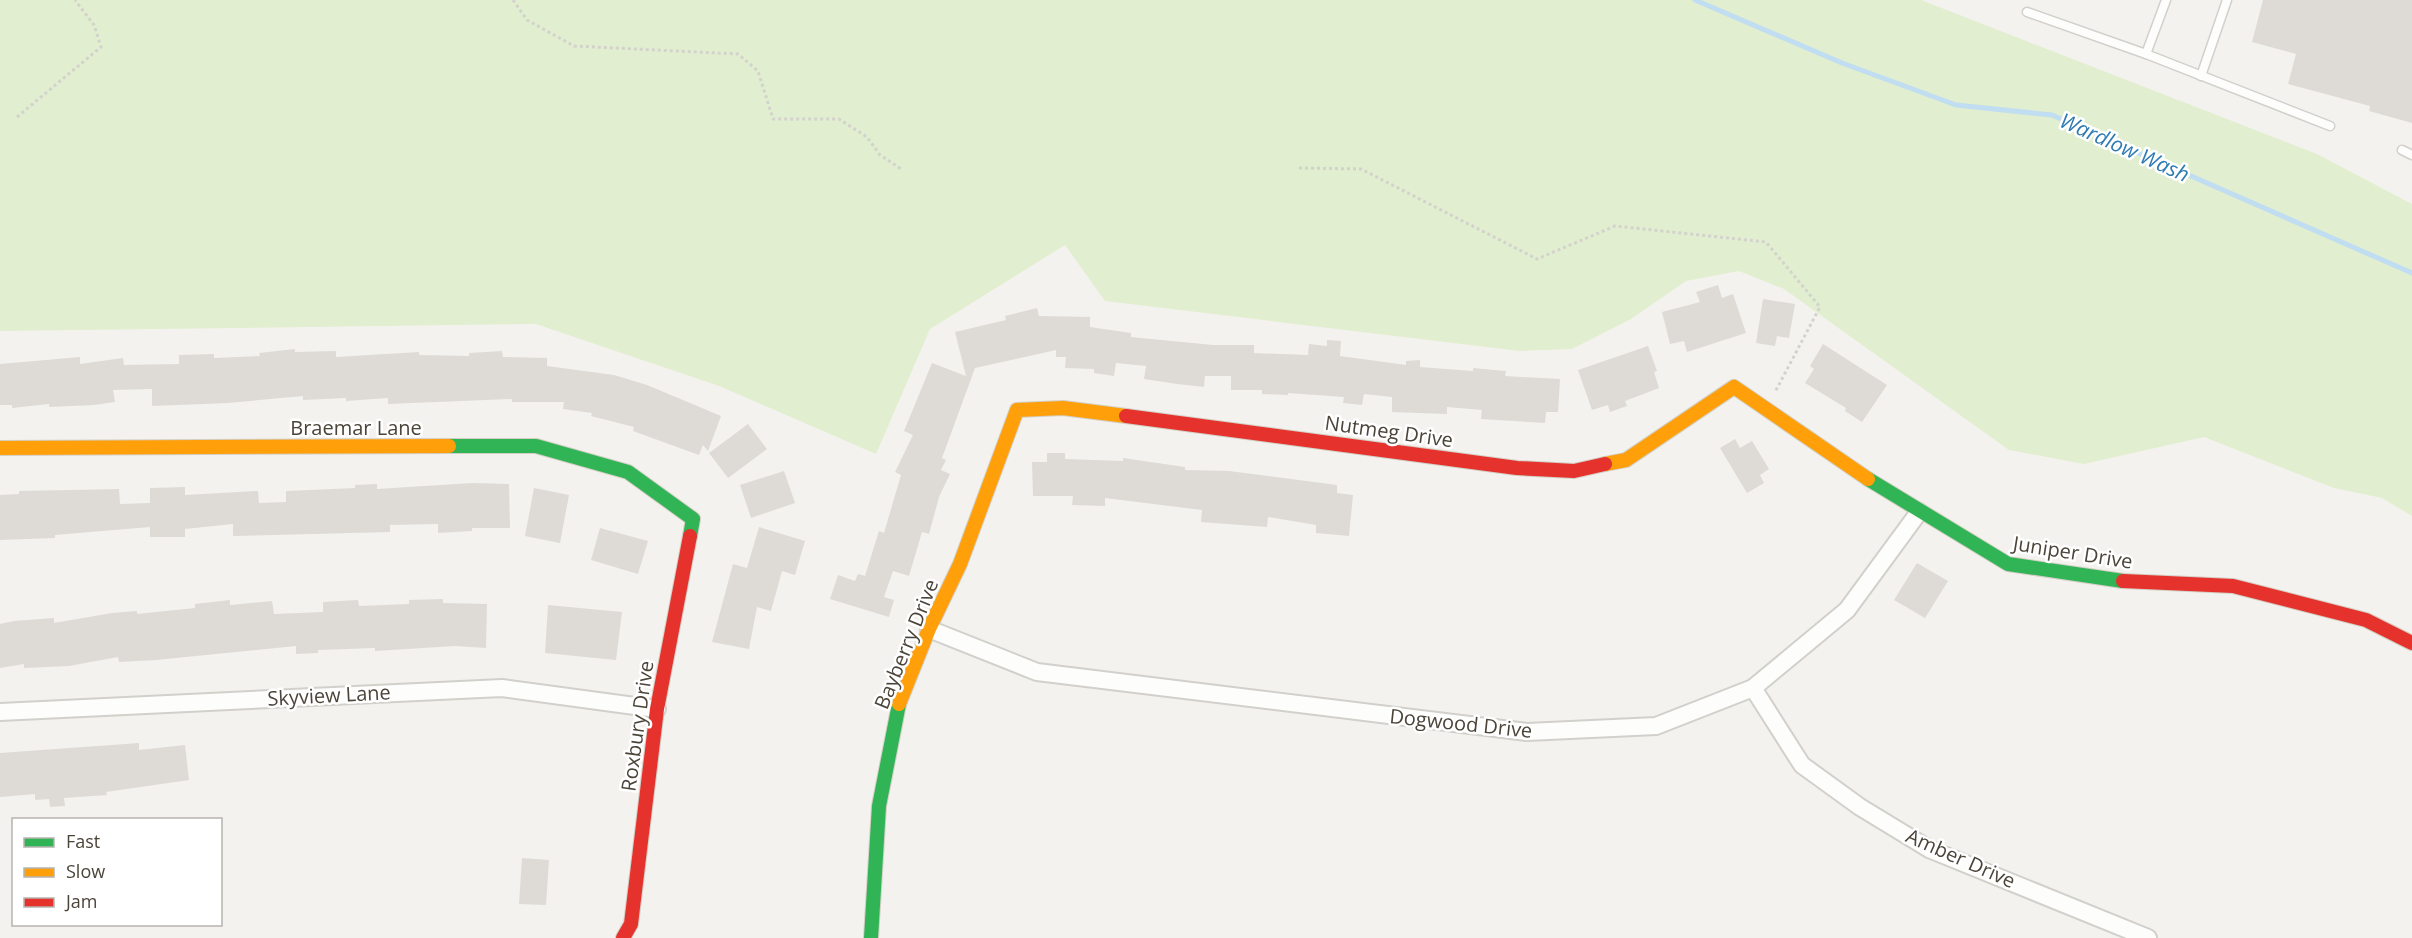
<svg xmlns="http://www.w3.org/2000/svg" width="2412" height="938" font-family="'Open Sans',sans-serif">
	<style>
		.green { fill: #e1eecf }
		.lines { fill: none; stroke-linecap: round; stroke-linejoin: round }
		.stream { stroke: #c0ddf1; stroke-width: 5 }
		.building { fill: #dedbd6 }
		.lane-casing { stroke: #d2d0cb; stroke-width: 11 }
		.street-casing { stroke: #d2d0cb; stroke-width: 20 }
		.fast-casing { stroke: #d3cfc5; stroke-width: 16 }
		.slow-casing { stroke: #d3cfc5; stroke-width: 16 }
		.jam-casing { stroke: #d3cfc5; stroke-width: 16 }
		.path { stroke: #d3d2cc; stroke-width: 3; stroke-dasharray: 3 3; stroke-linecap: butt }
		.lane { stroke: #fdfdfc; stroke-width: 8 }
		.street { stroke: #fdfdfc; stroke-width: 16 }
		.fast { stroke: #30b455; stroke-width: 14 }
		.slow { stroke: #ff9f0a; stroke-width: 14 }
		.jam { stroke: #e5322d; stroke-width: 14 }
		.labels { text-anchor: middle; dominant-baseline: central; stroke-width: 5; stroke-linejoin: round; paint-order: stroke }
		.street-label { font-size: 20px; fill: #4b4439; stroke: #fff }
		.water-label { font-size: 21px; font-style: italic; fill: #2e7ab2; stroke: #fff }
	</style>
	<rect width="100%" height="100%" fill="#f4f2ee"/>
	<path class="green" d="M0 0H1921L2317 154 2412 204V516L2382 498 2334 488 2204 437 2084 464 2009 450 1784 289 1739 271 1686 281 1631 319 1572 349 1520 351 1105 301 1065 245 930 329 876 454 719 386 536 324 0 331Z"/>
	<g class="lines">
		<path class="stream" d="M1695 0 1842 63 1956 105 2052 115 2412 273"/>
	</g>
	<g class="building">
		<path d="M2263 0H2412V123L2369 111 2370 106 2288 84 2296 54 2252 42Z"/>
		<path d="M1718 285 1722 298 1733 294 1746 333 1687 352 1684 341 1670 344 1662 312 1700 302 1696 292Z"/>
		<path d="M1763 299 1795 304 1789 338 1777 336 1775 346 1756 343Z"/>
		<path d="M1037 308 1039 316 1090 317V327L1131 333V337L1213 345H1254V353L1308 355 1309 344 1327 346V340L1341 341 1340 356 1406 365V361L1420 360V367L1473 371V368L1506 371 1505 376 1560 379 1558 412H1546L1545 423 1481 419 1482 410 1447 407V414L1392 412V397L1364 394 1362 405 1343 403 1344 397 1288 393V395L1262 394V390H1231V376H1205L1204 387 1177 384 1144 379 1146 366 1116 363 1114 376 1094 373V369L1065 368 1066 357H1056V350L975 368 942 458 946 460 941 470 950 474 939 497 929 534 922 532 909 576 893 571 884 597 894 600 889 617 830 599 838 575 855 581 858 574 865 576 879 531 884 533 901 475 895 472 913 435 904 431 932 363 966 376 955 332 1006 320 1005 316Z"/>
		<path d="M1823 344 1887 385 1862 422 1845 411 1846 408 1805 383 1814 369 1810 366Z"/>
		<path d="M1648 346 1657 371 1654 372 1659 388 1625 401 1627 406 1610 412 1608 405 1592 410 1578 370Z"/>
		<path d="M295 349V352L336 351V357L419 352V355L469 356V353L502 351 503 357 547 358V366L614 375 647 385 721 416 708 451 703 445 699 455 633 431 634 427 591 416 592 413 563 409 564 402H512V399L388 404V398L346 401V398L303 400V396L228 403 152 406V389L113 390 115 402 94 405 49 407V404L12 408V405H0V364L80 357V364L123 358 124 365 179 364V355L214 354V358L260 356 259 353Z"/>
		<path d="M748 424 767 449 728 478 709 453Z"/>
		<path d="M1735 439 1740 448 1752 441 1769 469 1760 475 1764 483 1747 493 1720 448Z"/>
		<path d="M1047 453H1065V459L1123 461V458L1185 467V470L1229 471 1337 485V493L1353 495 1349 536 1316 533V525L1268 517 1267 527 1201 522 1202 510 1105 498V506L1072 505 1073 496H1033L1032 462H1047Z"/>
		<path d="M784 471 795 503 751 518 740 485Z"/>
		<path d="M472 483 509 484 510 528H472V531L438 533V524L390 525V532L233 536V524L185 529V537H150V527L55 535V538L0 540V495L19 494V491L119 489 120 504 150 503V488L185 487V495L258 491 259 503 286 502V491L355 488V485L377 484V489Z"/>
		<path d="M534 488 569 495 560 543 525 536Z"/>
		<path d="M759 527 805 541 795 575 782 571 771 611 757 607 749 649 712 642 733 564 747 568Z"/>
		<path d="M600 528 648 541 638 574 591 560Z"/>
		<path d="M1917 563 1948 581 1925 618 1894 600Z"/>
		<path d="M443 599V603L487 604 486 648 455 646 375 651V648L318 650V653L296 654V646L156 660 119 662 118 657 69 666 24 668V664L0 668V624L14 621 54 618V623L112 613 137 611V614L195 608V604L230 600V605L272 601 274 614 323 612V602L358 600 359 606 409 604V600Z"/>
		<path d="M548 605 622 612 616 660 545 653Z"/>
		<path d="M139 743V750L185 745 189 780 106 792 107 795 64 798 65 806 50 807 49 799 35 800V794L0 797V753Z"/>
		<path d="M522 858 549 860 546 905 519 904Z"/>
	</g>
	<g class="lines">
		<defs>
			<g id="lane">
				<path d="M2027 12 2146 54 2166 0"/>
				<path d="M2146 54 2330 126"/>
				<path d="M2201 76 2227 0"/>
				<path d="M2402 150 2412 155"/>
			</g>
			<g id="street">
				<path d="M929 629 1037 672 1527 732 1656 726 1753 688 1847 610 1919 512"/>
				<path d="M1753 688 1802 765 1860 807 1929 849 2148 938"/>
				<path d="M0 712 502 688 657 709"/>
			</g>
			<g id="fast">
				<path d="M449 446H536L628 472 693 519 690 536"/>
				<path d="M1868 479 2008 564 2123 581"/>
				<path d="M871 938 879 806 899 704"/>
			</g>
			<g id="slow">
				<path d="M0 448 449 446"/>
				<path d="M1605 464 1626 460 1734 387 1868 479"/>
				<path d="M899 704 929 629 960 564 1017 410 1063 408 1126 416"/>
			</g>
			<g id="jam">
				<path d="M1126 416 1517 468 1574 471 1605 464"/>
				<path d="M2123 581 2233 586 2366 620 2412 643"/>
				<path d="M623 938 631 924 657 709 690 536"/>
			</g>
		</defs>
		<use href="#lane" class="lane-casing"/>
		<use href="#street" class="street-casing"/>
		<use href="#fast" class="fast-casing"/>
		<use href="#slow" class="slow-casing"/>
		<use href="#jam" class="jam-casing"/>
		<g class="path">
			<path d="M513 0 527 20 574 46 738 54 758 71 773 119H839L867 137 880 155 901 169"/>
			<path d="M17 117 101 47 94 25 75 0"/>
			<path d="M1299 168 1361 169 1537 259 1615 226 1766 242 1820 307 1775 392"/>
		</g>
		<use href="#lane" class="lane"/>
		<use href="#street" class="street"/>
		<use href="#fast" class="fast"/>
		<use href="#slow" class="slow"/>
		<use href="#jam" class="jam"/>
	</g>
	<g class="labels">
		<g class="street-label">
			<text x="356" y="427">Braemar Lane</text>
			<text transform="translate(1389 431) rotate(8)">Nutmeg Drive</text>
			<text transform="translate(2073 552) rotate(9)">Juniper Drive</text>
			<text transform="translate(906 644) rotate(-68)">Bayberry Drive</text>
			<text transform="translate(329 695) rotate(-3)">Skyview Lane</text>
			<text transform="translate(1461 723) rotate(6)">Dogwood Drive</text>
			<text transform="translate(637 726) rotate(-82)">Roxbury Drive</text>
			<text transform="translate(1961 858) rotate(24)">Amber Drive</text>
		</g>
		<g class="water-label">
			<text transform="translate(2125 147) rotate(24)">Wardlow Wash</text>
		</g>
	</g>
	<rect x="12" y="818" width="210" height="108" fill="#ffffff" stroke="#b7b4b0" stroke-width="1.5"/>
	<rect x="24" y="838" width="30" height="9" fill="#30b455" stroke="#b7b4b0" stroke-width="1.5"/>
	<text x="66" y="848" font-size="18" fill="#4b4439">Fast</text>
	<rect x="24" y="868" width="30" height="9" fill="#ff9f0a" stroke="#b7b4b0" stroke-width="1.5"/>
	<text x="66" y="878" font-size="18" fill="#4b4439">Slow</text>
	<rect x="24" y="898" width="30" height="9" fill="#e5322d" stroke="#b7b4b0" stroke-width="1.5"/>
	<text x="66" y="908" font-size="18" fill="#4b4439">Jam</text>
</svg>
